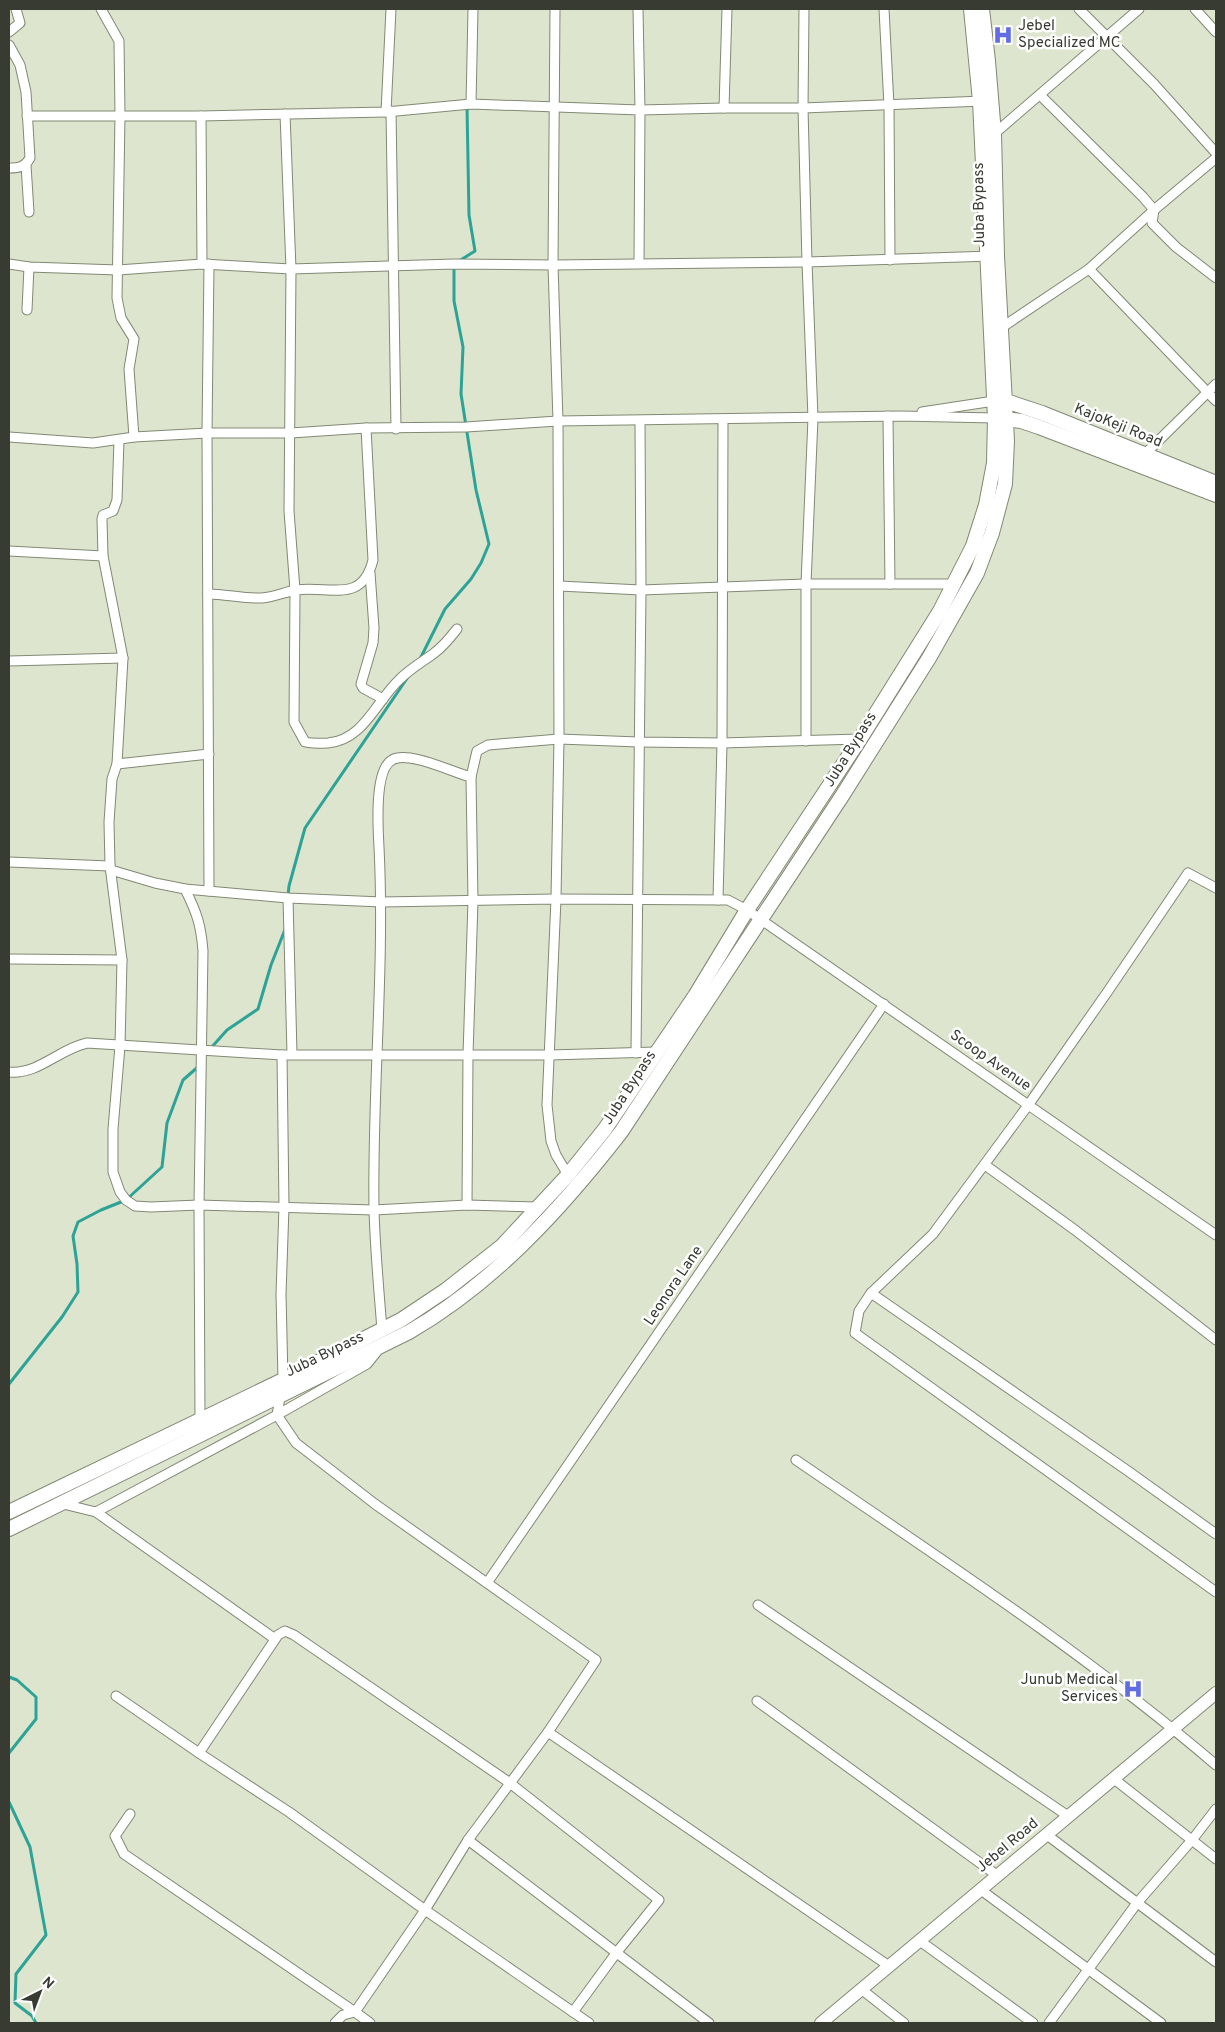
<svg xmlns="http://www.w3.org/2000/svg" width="1225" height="2032" font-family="Overpass,sans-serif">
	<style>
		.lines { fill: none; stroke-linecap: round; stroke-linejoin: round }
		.stream { stroke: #2ca396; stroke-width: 3 }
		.street-casing { stroke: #818974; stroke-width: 11 }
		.secondary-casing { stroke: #818974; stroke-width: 14 }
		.primary-casing { stroke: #818974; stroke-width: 16 }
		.street { stroke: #fff; stroke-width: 9 }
		.secondary { stroke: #fff; stroke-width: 12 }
		.primary { stroke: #fff; stroke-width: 14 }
		.labels { text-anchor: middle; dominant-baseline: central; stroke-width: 5; stroke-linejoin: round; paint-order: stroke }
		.poi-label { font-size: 15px; fill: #373b32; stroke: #fff; text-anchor: start }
		.street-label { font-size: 15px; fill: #373b32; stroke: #fff }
	</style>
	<rect width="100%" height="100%" fill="#dde5ce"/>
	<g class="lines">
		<g class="stream">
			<path d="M459 261 475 251 469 215 467 107"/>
			<path d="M420 659 445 609 471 579 481 563 489 544 476 490 461 394 463 347 454 301V266"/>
			<path d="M288 896 289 886 305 828 408 677"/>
			<path d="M210 1049 227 1030 258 1009 271 965 286 927"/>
			<path d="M9 1384 62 1317 78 1292 77 1264 73 1236 78 1222 101 1210 126 1200 162 1167 167 1123 183 1080 199 1066"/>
			<path d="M9 1677 17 1680 36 1697V1719L9 1753"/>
			<path d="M9 1802 30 1847 46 1935 16 1974 15 2003 32 2016 36 2023"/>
		</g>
		<defs>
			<g id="street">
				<path d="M101 9 119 41 120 115 117 298 121 318 134 339 129 369 134 437"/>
				<path d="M555 9 553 265 558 421 559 739 556 899 547 1105 551 1141 556 1155 568 1175"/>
				<path d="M638 9 640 110 639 263"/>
				<path d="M804 9 803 108 807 262 813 418 806 584V741"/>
				<path d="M884 9 889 106 890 260"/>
				<path d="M1079 9 1154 84 1216 153"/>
				<path d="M1195 9 1216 32"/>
				<path d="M9 32 20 23 16 9"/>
				<path d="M9 45 20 65 26 92 30 158C25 167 19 168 9 168"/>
				<path d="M1040 95 1143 197 1154 210 1152 223 1176 247 1216 278"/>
				<path d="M471 104 473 9"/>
				<path d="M724 108 727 9"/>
				<path d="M391 111 396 429"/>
				<path d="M386 112 391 9"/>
				<path d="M285 114 291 269 289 511 295 590 294 722 305 742C313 744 319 743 328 743 364 740 376 701 400 679 410 669 422 662 433 654 443 647 450 638 457 629"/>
				<path d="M27 116H201L386 112 471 104 640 110 724 108H803L984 101"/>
				<path d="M201 116 202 264"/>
				<path d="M994 134 1139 9"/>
				<path d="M26 165 29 212"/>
				<path d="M9 264 29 267 118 270 202 264 291 269 454 264 553 265 807 262 992 256"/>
				<path d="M209 264 207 433 209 891"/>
				<path d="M1089 269 1216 401"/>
				<path d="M27 310 29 267"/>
				<path d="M1001 328 1089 269 1154 210 1216 158"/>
				<path d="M922 412 994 401"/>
				<path d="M888 416 890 584"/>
				<path d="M9 437 93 443 134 437 207 433H291L366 428 466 427 558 421 900 416 995 418"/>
				<path d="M119 440 117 500 113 511 103 515 102 519 103 556 123 658 117 764 112 779 109 822 110 866 122 960 120 1046 113 1129V1172L120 1192 126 1200 135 1206 151 1207 199 1205 374 1210 467 1205 538 1207"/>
				<path d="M1145 454 1216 384"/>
				<path d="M9 551 103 556"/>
				<path d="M370 573 374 628 373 643 361 684 363 688 383 699"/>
				<path d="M559 586 641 590 806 584H955"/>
				<path d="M208 594C226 594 244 599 262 598 274 597 285 592 296 590 329 585 362 605 373 560L366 428"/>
				<path d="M9 661 123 658"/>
				<path d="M117 764 209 754"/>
				<path d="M9 862 110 866"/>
				<path d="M111 870 155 883 185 889 288 898 382 902 556 899 728 900 747 910 1216 1235"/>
				<path d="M1216 888 1188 873 1108 991 1029 1104 933 1234 871 1293 859 1311 855 1333 1216 1592"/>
				<path d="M185 889C197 913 201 925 203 951L199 1205 200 1420"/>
				<path d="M288 898 292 1054"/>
				<path d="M718 900 722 743 723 420"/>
				<path d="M9 959 122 960"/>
				<path d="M636 1053 641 590 640 421"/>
				<path d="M282 1055 284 1207 281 1294 283 1380 277 1415 296 1443 375 1504 596 1660 548 1732 468 1840 425 1910 355 2012 370 2023"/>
				<path d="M9 1072C38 1075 59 1049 87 1043L282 1055H549L656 1052"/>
				<path d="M985 1165 1075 1230 1216 1340"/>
				<path d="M467 1205 468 1055 473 901 471 777 477 751 488 745 559 739 639 742 722 743 860 739"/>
				<path d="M871 1293 1128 1471 1216 1534"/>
				<path d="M382 1330C379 1290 375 1250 374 1209 372 1089 385 968 379 847 378 829 374 770 392 760 408 750 454 773 471 777"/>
				<path d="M796 1460C939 1558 1084 1652 1216 1765"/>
				<path d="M59 1503 96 1512 275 1639"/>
				<path d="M96 1512 277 1415 367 1364 379 1349"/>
				<path d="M487 1583 884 1004"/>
				<path d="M758 1605 1068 1816"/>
				<path d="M116 1696 199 1753 289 1812 425 1910 589 2023"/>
				<path d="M757 1701 998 1876"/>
				<path d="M548 1732 889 1966"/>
				<path d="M199 1753 278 1635 285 1631 294 1635 510 1783 659 1900 617 1952 573 2012"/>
				<path d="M1114 1779 1216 1859"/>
				<path d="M130 1814 115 1836 124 1854 355 2012"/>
				<path d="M1047 1835 1216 1962"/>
				<path d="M468 1840 709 2023"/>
				<path d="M981 1890 1161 2023"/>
				<path d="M920 1941 1033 2023"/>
				<path d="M861 1989 904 2023"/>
				<path d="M335 2023 343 2015 355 2012"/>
				<path d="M1049 2023 1137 1903 1192 1840 1216 1809"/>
			</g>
			<path id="secondary" d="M821 2023 1216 1693"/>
			<g id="primary">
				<path d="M998 401H1006L1042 413 1216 483"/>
				<path d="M998 418 1021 421 1039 427 1216 495"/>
				<path d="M9 1512 283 1380 401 1320 446 1290 502 1246 568 1175 605 1129 695 996 747 910 860 739 940 611 973 546 986 505 994 463 995 418 980 101 971 9"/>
				<path d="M9 1529 409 1332C494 1283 561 1209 621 1132L842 796 929 658 977 573 992 533 1005 484 1007 441 997 256 994 134 988 61 982 9"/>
			</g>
		</defs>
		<use href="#street" class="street-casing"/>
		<use href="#secondary" class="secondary-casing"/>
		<use href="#primary" class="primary-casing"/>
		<use href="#street" class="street"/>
		<use href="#secondary" class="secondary"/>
		<use href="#primary" class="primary"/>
	</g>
	<defs>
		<symbol id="hospital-bare" viewBox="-9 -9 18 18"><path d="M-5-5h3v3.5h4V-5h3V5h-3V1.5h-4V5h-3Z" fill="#626ce5" stroke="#fff" stroke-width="2.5" paint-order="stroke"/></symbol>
	</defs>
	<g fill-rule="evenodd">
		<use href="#hospital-bare" x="989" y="21" width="28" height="28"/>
		<use href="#hospital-bare" x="1119" y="1675" width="28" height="28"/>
	</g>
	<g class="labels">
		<g class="poi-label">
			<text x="1018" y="26">Jebel<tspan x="1018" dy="17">Specialized MC</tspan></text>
			<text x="1118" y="1680" text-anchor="end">Junub Medical<tspan x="1118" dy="17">Services</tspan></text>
		</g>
		<g class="street-label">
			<text transform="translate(980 205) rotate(-91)">Juba Bypass</text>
			<text transform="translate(1118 426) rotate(22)">KajoKeji Road</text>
			<text transform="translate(851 750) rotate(-58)">Juba Bypass</text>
			<text transform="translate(990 1061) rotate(35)">Scoop Avenue</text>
			<text transform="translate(630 1088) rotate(-57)">Juba Bypass</text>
			<text transform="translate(674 1286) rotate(-56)">Leonora Lane</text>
			<text transform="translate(325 1355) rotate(-26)">Juba Bypass</text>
			<text transform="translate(1008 1846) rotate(-40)">Jebel Road</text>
		</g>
	</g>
	<rect width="1225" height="2032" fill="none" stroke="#373b32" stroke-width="20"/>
	<g transform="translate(40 1992) rotate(42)" stroke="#ffffff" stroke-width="4" paint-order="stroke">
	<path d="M0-4L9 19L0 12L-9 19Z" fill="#373b32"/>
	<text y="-8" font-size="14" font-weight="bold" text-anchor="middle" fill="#373b32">N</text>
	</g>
</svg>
